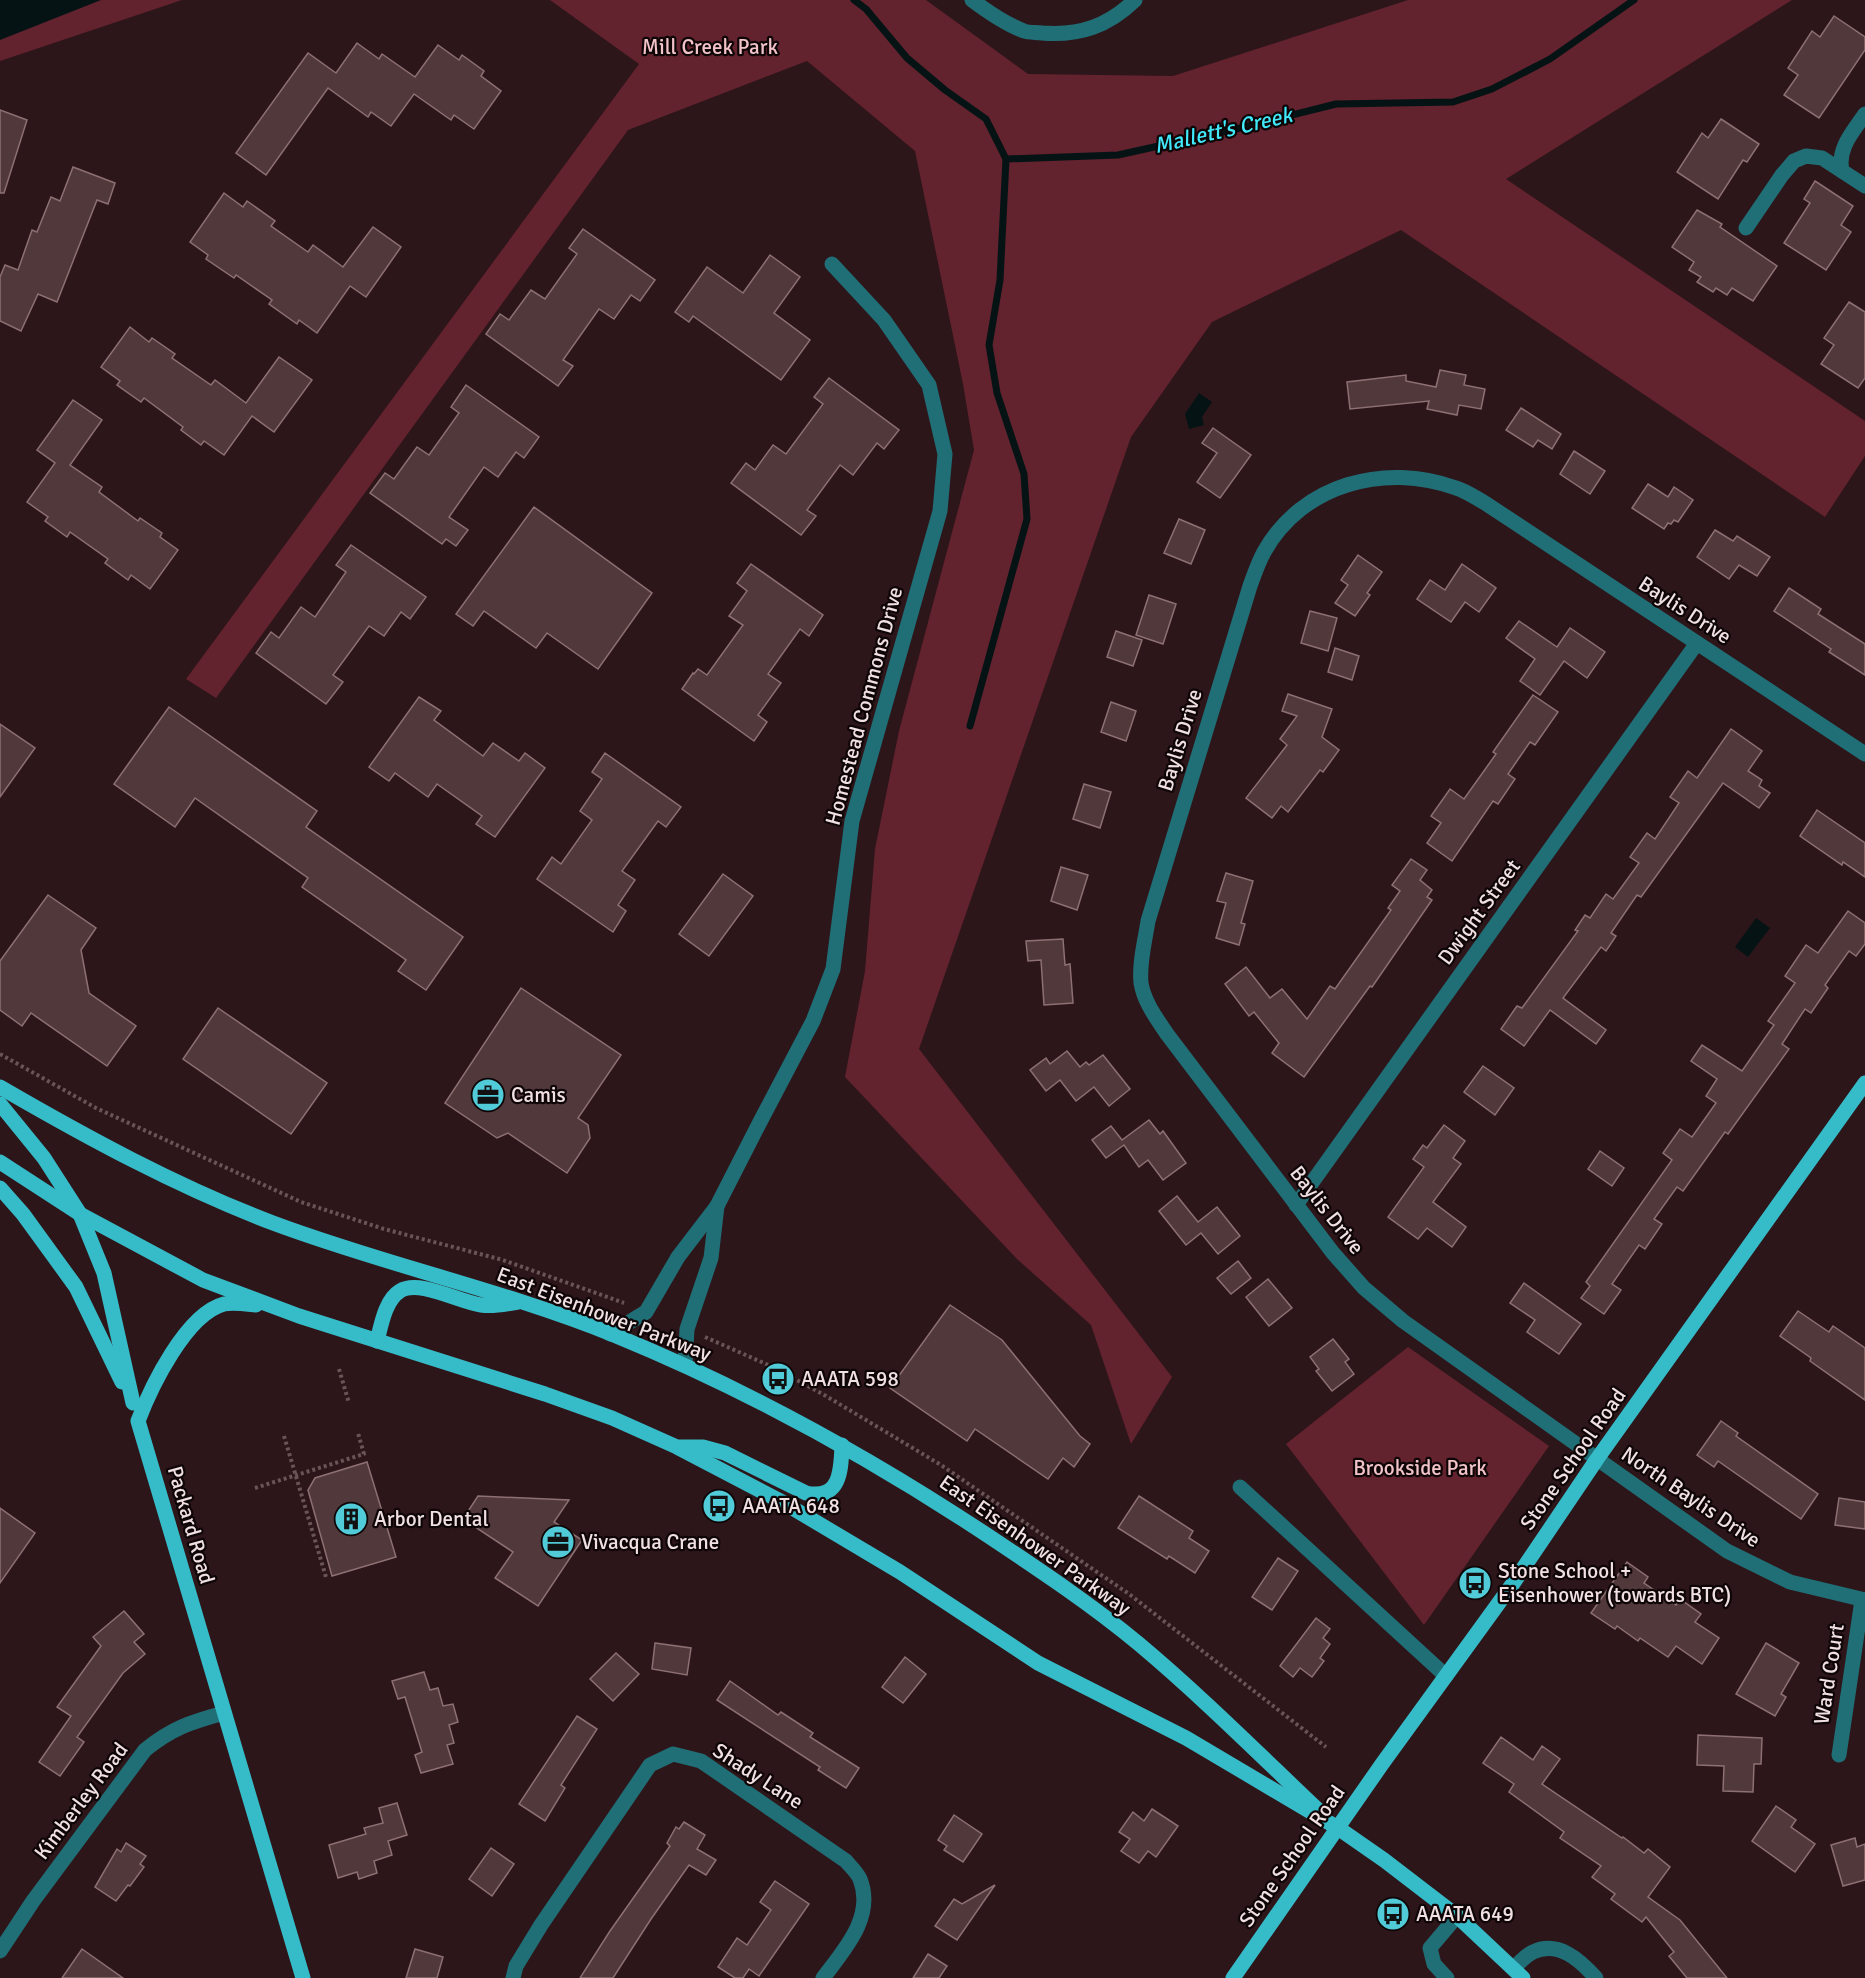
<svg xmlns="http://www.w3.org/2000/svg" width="1865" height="1978" font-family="Signika,sans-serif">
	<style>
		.green { fill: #62222e }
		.water { fill: #051314 }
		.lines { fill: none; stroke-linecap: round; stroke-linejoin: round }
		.stream { stroke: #051314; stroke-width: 7 }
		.building { fill: #51383b; stroke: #8d7073; stroke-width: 1.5 }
		.path { stroke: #695456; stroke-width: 4; stroke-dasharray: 3 3; stroke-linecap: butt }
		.minor { stroke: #206e76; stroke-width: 15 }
		.major { stroke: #36bbc8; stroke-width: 15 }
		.labels { text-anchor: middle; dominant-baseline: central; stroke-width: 4.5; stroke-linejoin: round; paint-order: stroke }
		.park-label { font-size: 21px; fill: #f2c3c8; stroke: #0e0506 }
		.street-label { font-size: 21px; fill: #f1e0e1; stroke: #0e0506 }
		.poi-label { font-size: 21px; fill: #f1e0e1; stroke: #0e0506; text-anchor: start }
		.water-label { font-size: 22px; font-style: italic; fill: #41eafa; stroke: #0e0506 }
	</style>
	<rect width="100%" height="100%" fill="#2d1619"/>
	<g class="green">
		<path d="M0 0H182L0 61Z"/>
		<path d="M550 0H926L1028 74 1173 76 1408 0H1792L1506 179 1865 421V456L1825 517 1401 230 1212 322 1131 437 919 1049 1172 1377 1131 1444 1091 1325 1017 1259 845 1077 865 971 875 849 899 731 974 450 963 384 915 151 807 61 628 130 216 698 186 679 639 64Z"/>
		<path d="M1408 1347 1549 1446 1424 1625 1286 1444Z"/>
	</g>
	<g class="water">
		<path d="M0 0H101L0 40Z"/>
		<path d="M1199 393 1212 402 1202 417 1204 425 1189 429 1185 414Z"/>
		<path d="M1756 918 1770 928 1748 957 1735 947Z"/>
	</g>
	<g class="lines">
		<g class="stream">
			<path d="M854 0 866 9 907 58 945 90 986 119 1006 159 1000 280 989 345 997 393 1024 474 1027 519 970 726"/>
			<path d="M1006 159 1118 155 1240 128 1336 104 1453 102 1492 89 1550 59 1634 0"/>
		</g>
	</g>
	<g class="building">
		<path d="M1834 16 1865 37V50L1819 118 1784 95 1798 75 1788 68 1812 31 1820 37Z"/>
		<path d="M357 43 379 59 382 54 415 77 438 45 459 60 462 55 484 71 481 76 501 91 474 129 454 115 451 120 414 94 391 126 371 112 368 117 328 88 266 175 236 153 308 53 336 73Z"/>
		<path d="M0 110 27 120 4 193H0Z"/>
		<path d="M1721 119 1759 144 1747 162 1743 160 1718 199 1677 172 1702 133 1708 138Z"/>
		<path d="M73 167 115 183 108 204 97 200 57 302 38 294 21 331 0 321V277L5 265 18 270 32 230 37 232 51 197 60 201Z"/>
		<path d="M1815 181 1853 206 1841 225 1851 232 1826 270 1784 243 1810 203 1804 199Z"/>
		<path d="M224 193 243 207 247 201 275 221 271 226 308 252 313 245 343 267 373 227 401 247 366 297 350 286 317 333 299 320 297 324 269 304 272 300 236 275 234 278 206 259 208 255 190 242Z"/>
		<path d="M1697 210 1722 224 1720 227 1777 266 1753 301 1732 288 1727 295 1716 288 1713 292 1697 282 1701 277 1689 270 1694 262 1672 247Z"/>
		<path d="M583 229 655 280 640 301 631 295 614 319 599 309 563 360 573 366 558 386 486 334 500 314 509 320 531 290 545 299 577 254 569 248Z"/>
		<path d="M770 255 800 277 774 313 810 340 781 380 693 316 689 322 675 312 707 267 743 293Z"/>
		<path d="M1849 302 1865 312V378L1858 388 1821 364 1834 345 1824 338Z"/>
		<path d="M130 327 149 342 152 338 175 354 172 358 211 385 215 380 246 403 279 357 312 380 274 432 252 416 224 455 204 441 201 445 181 430 183 427 144 398 141 402 117 385 120 381 101 367Z"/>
		<path d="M1440 370 1466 375 1464 385 1485 389 1481 409 1459 405 1457 415 1427 409 1429 401 1350 409 1347 382 1406 375V381L1436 387Z"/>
		<path d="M829 378 899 430 884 449 877 443 853 475 840 465 807 510 816 516 801 535 731 483 746 463 755 470 773 445 786 454 823 404 814 397Z"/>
		<path d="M466 385 539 437 524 458 516 452 498 477 484 467 449 517 468 530 456 546 446 539 442 544 370 493 385 473 394 479 417 447 429 455 459 413 451 407Z"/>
		<path d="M73 400 102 420 70 465 102 487 99 492 138 521 140 518 162 533 160 537 178 550 150 589 131 575 128 580 105 563 108 559 70 532 67 537 45 521 48 517 27 502 55 463 37 450Z"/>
		<path d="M1521 408 1561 434 1552 449 1538 440 1533 447 1506 430Z"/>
		<path d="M1213 428 1251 455 1220 498 1197 482 1217 453 1202 443Z"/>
		<path d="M1574 451 1605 471 1590 494 1560 474Z"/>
		<path d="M1648 484 1668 497 1674 487 1693 500 1678 522 1674 520 1671 524 1668 523 1664 529 1632 508Z"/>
		<path d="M534 507 652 593 598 669 547 633 536 648 484 611 473 626 456 614Z"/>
		<path d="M1179 519 1205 530 1191 564 1164 553Z"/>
		<path d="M1715 530 1733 541 1737 536 1770 557 1757 576 1739 565 1729 579 1697 557Z"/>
		<path d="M351 545 426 597 410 619 401 612 384 636 369 626 333 675 343 682 326 704 256 653 271 632 279 638 301 607 315 617 346 572 336 565Z"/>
		<path d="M1358 555 1382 572 1367 593 1370 595 1355 616 1335 603 1348 585 1341 580Z"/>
		<path d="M751 564 823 615 809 636 800 629 768 674 781 683 758 715 767 722 754 741 682 689 693 673 694 674 698 669 707 675 743 625 729 616 747 591 737 583Z"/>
		<path d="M1462 564 1496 588 1479 612 1465 602 1451 622 1417 599 1430 580 1445 590Z"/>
		<path d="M1789 588 1821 609 1818 614 1865 644V675L1829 652 1831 649 1774 611Z"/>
		<path d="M1149 595 1176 604 1163 644 1136 635Z"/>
		<path d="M1310 611 1337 618 1328 651 1301 643Z"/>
		<path d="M1519 621 1557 647 1570 628 1605 652 1587 678 1564 661 1540 695 1520 681 1535 659 1506 638Z"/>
		<path d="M1116 631 1142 640 1133 666 1107 657Z"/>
		<path d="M1335 648 1359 656 1352 680 1328 672Z"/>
		<path d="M1288 694 1332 709 1322 737 1339 750 1323 772 1320 770 1288 812 1281 806 1272 818 1246 798 1287 745 1280 739 1297 716 1282 711Z"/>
		<path d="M1533 695 1558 712 1535 745 1530 742 1508 774 1515 779 1498 804 1493 801 1452 861 1427 843 1441 823 1431 816 1450 789 1464 799 1496 754 1493 752Z"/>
		<path d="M419 697 441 711 434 720 483 756 493 743 519 761 525 753 545 768 495 837 476 824 482 816 437 784 428 797 395 773 389 781 369 767Z"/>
		<path d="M1111 702 1136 711 1126 741 1101 732Z"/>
		<path d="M169 707 317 811 306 827 463 937 426 990 398 971 406 960 302 887 308 878 195 798 175 827 114 784Z"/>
		<path d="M0 724 35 748 0 797Z"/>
		<path d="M1731 729 1762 751 1748 771 1762 780 1759 786 1770 793 1759 808 1723 783 1641 897 1637 895 1611 933 1616 936 1606 951 1601 947 1563 998 1606 1030 1596 1044 1550 1010 1524 1046 1501 1029 1517 1006 1522 1008 1578 931 1575 930 1585 915 1590 918 1606 894 1613 899 1639 863 1630 857 1647 833 1655 839 1679 803 1670 797 1688 771 1697 778Z"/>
		<path d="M605 753 681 807 666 827 658 821 622 871 635 880 618 905 626 911 613 932 537 879 552 857 561 864 592 820 580 811 602 779 592 772Z"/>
		<path d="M1084 784 1111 792 1100 828 1073 819Z"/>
		<path d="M1817 810 1865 843V877L1843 862 1842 865 1800 836Z"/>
		<path d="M1411 859 1427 870 1420 880 1432 890 1427 897 1432 900 1372 987 1370 986 1304 1077 1272 1053 1279 1043 1254 1012 1249 1016 1225 984 1246 967 1270 998 1282 989 1307 1019 1330 986 1335 989 1391 910 1388 908 1400 891 1392 885Z"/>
		<path d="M1061 867 1088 875 1077 910 1051 901Z"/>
		<path d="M1226 873 1253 881 1241 923 1245 924 1239 945 1216 938 1226 903 1217 901Z"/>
		<path d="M723 874 753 896 709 956 679 934Z"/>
		<path d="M48 895 96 928 81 950 89 993 136 1026 107 1066 31 1013 22 1026 0 1010V961Z"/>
		<path d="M1848 911 1865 923V944L1856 956 1849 951 1825 985 1828 988 1811 1013 1805 1009 1782 1044 1789 1049 1728 1134 1725 1132 1683 1191 1677 1187 1654 1219 1662 1224 1645 1249 1639 1245 1612 1284 1621 1290 1604 1314 1581 1298 1590 1286 1586 1282 1672 1160 1663 1153 1680 1129 1692 1137 1716 1103 1706 1096 1717 1079 1691 1061 1702 1045 1742 1071 1774 1025 1768 1021 1795 983 1785 976 1806 945 1818 953Z"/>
		<path d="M1063 939 1065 965 1070 964 1073 1003 1044 1005 1041 960 1028 961 1026 941Z"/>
		<path d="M521 988 621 1055 578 1118 588 1125 590 1138 567 1173 508 1133 497 1138 445 1103Z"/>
		<path d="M218 1008 327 1083 291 1134 183 1059Z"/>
		<path d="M1067 1051 1080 1067 1086 1062 1089 1065 1103 1055 1130 1089 1109 1106 1094 1087 1076 1101 1060 1080 1046 1091 1030 1070 1046 1058 1050 1064Z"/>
		<path d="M1483 1066 1514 1088 1495 1115 1464 1092Z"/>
		<path d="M1149 1120 1160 1134 1163 1131 1186 1163 1163 1180 1148 1160 1139 1167 1124 1145 1106 1158 1092 1140 1111 1126 1122 1140Z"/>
		<path d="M1444 1125 1465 1141 1453 1158 1461 1164 1433 1202 1466 1227 1452 1247 1427 1228 1418 1239 1388 1217 1424 1167 1413 1159 1423 1145 1427 1148Z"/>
		<path d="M1600 1151 1624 1168 1612 1186 1588 1169Z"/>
		<path d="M1177 1196 1198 1222 1217 1207 1240 1236 1218 1254 1201 1233 1186 1245 1159 1211Z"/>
		<path d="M1238 1261 1251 1278 1231 1294 1217 1278Z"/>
		<path d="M1268 1279 1292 1308 1269 1326 1246 1297Z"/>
		<path d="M1524 1283 1581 1324 1559 1354 1527 1332 1535 1320 1510 1303Z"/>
		<path d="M950 1305 1002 1340 1080 1436 1090 1444 1074 1467 1063 1458 1048 1479 975 1429 967 1441 890 1388Z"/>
		<path d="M1798 1311 1829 1332 1833 1326 1865 1348V1400L1810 1361 1811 1358 1780 1336Z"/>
		<path d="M1333 1339 1349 1359 1345 1362 1354 1374 1332 1391 1316 1371 1319 1369 1310 1357Z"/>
		<path d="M1721 1421 1738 1433 1736 1436 1818 1494 1801 1519 1718 1461 1714 1467 1697 1455Z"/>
		<path d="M367 1462 396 1557 332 1576 308 1490 315 1478Z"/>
		<path d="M478 1496 569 1500 554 1522 582 1540 538 1606 495 1578 513 1552 463 1519Z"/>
		<path d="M1139 1496 1193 1531 1189 1538 1209 1551 1195 1573 1169 1556 1167 1559 1118 1528Z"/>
		<path d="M1839 1498 1865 1502V1529L1835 1525Z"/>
		<path d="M0 1508 35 1533 0 1583Z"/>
		<path d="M1278 1558 1298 1571 1272 1610 1252 1597Z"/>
		<path d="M1627 1562 1648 1577 1644 1583 1676 1605 1680 1599 1701 1614 1695 1622 1719 1638 1702 1664 1676 1646 1668 1657 1640 1638 1638 1641 1617 1626 1615 1629 1591 1613Z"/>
		<path d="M124 1611 144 1634 134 1642 145 1654 123 1673 77 1737 84 1742 60 1776 39 1762 71 1716 57 1707 101 1646 93 1637Z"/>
		<path d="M1316 1618 1330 1629 1323 1638 1330 1644 1320 1658 1324 1661 1312 1677 1300 1668 1293 1677 1280 1666Z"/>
		<path d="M655 1643 691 1648 687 1675 652 1669Z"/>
		<path d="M1766 1643 1799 1663 1781 1694 1786 1697 1775 1716 1736 1694Z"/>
		<path d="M616 1653 639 1674 613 1701 590 1679Z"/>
		<path d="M905 1657 926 1674 903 1703 882 1687Z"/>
		<path d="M424 1672 430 1690 438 1688 443 1706 453 1704 458 1722 449 1725 454 1743 447 1745 453 1764 421 1773 415 1755 422 1752 405 1697 398 1699 392 1681Z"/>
		<path d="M730 1681 778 1715 781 1712 813 1733 810 1737 859 1768 846 1788 818 1770 820 1767 717 1700Z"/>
		<path d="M577 1716 597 1729 561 1785 565 1788 545 1821 519 1804Z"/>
		<path d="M1698 1735 1762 1738 1761 1764H1754L1753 1792 1723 1791 1724 1766 1697 1765Z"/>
		<path d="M1501 1737 1533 1760 1542 1746 1560 1759 1542 1784 1622 1838 1623 1837 1644 1853 1648 1849 1670 1867 1648 1897 1680 1920 1727 1978H1687L1669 1956 1674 1952 1646 1917 1642 1922 1611 1899 1615 1894 1592 1877 1601 1866 1560 1838 1564 1832 1509 1792 1514 1784 1483 1763Z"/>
		<path d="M397 1803 407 1835 388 1841 392 1855 374 1861 377 1873 359 1879 357 1872 338 1878 329 1845 366 1834 364 1828 383 1823 379 1808Z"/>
		<path d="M1776 1806 1796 1820 1791 1827 1815 1844 1795 1872 1752 1841Z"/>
		<path d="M1152 1809 1178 1826 1156 1857 1148 1851 1139 1863 1121 1851 1130 1839 1119 1832 1133 1812 1144 1821Z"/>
		<path d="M954 1815 982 1834 963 1862 944 1850 947 1846 938 1840Z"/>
		<path d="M684 1822 705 1835 697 1849 716 1860 706 1875 689 1865 651 1919 613 1978H580L610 1931 670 1846 667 1843 676 1827 679 1829Z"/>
		<path d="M1855 1838 1857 1847 1865 1844V1880L1843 1886 1831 1845Z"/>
		<path d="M126 1843 146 1856 140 1864 144 1867 130 1886 128 1885 116 1901 95 1887 117 1849 121 1852Z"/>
		<path d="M491 1848 514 1864 492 1896 469 1879Z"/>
		<path d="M775 1881 809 1904 759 1976 749 1969 743 1978H735L718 1967 737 1938 747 1945 771 1910 760 1902Z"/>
		<path d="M995 1885 957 1940 935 1926 954 1899 962 1904Z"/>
		<path d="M82 1949 123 1978H62Z"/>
		<path d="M415 1949 443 1957 437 1978H406Z"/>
		<path d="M928 1954 947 1966 939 1978H913Z"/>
	</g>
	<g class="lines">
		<g class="path">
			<path d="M0 1054 96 1108 301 1202 384 1229 503 1260 624 1303"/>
			<path d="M705 1337 775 1368 826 1396 941 1465 1129 1594 1326 1747"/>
			<path d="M339 1369 349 1403"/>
			<path d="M284 1436 326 1577"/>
			<path d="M255 1488 364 1454 358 1433"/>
		</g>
		<g class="minor">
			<path d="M972 0C988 12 1005 24 1024 31 1030 33 1036 32 1042 33 1080 36 1108 26 1135 0"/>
			<path d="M1842 171C1837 148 1853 132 1865 114"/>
			<path d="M1746 228 1782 175 1794 161 1806 156 1822 158 1865 186"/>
			<path d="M1865 754 1485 503C1476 498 1466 491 1456 488 1385 462 1302 484 1264 552 1258 563 1254 575 1250 586L1148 921C1145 941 1139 963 1141 983 1144 1002 1157 1019 1167 1034L1333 1253 1364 1288 1403 1321 1727 1551 1790 1582 1865 1600"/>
			<path d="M1296 1205 1697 643"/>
			<path d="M610 1334 646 1312 678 1257 717 1206 761 1120 813 1021 833 969 852 821 940 511 945 454 929 385 884 320 832 264"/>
			<path d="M685 1365 687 1329 711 1258 717 1206"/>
			<path d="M1240 1487 1446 1676"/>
			<path d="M1839 1755 1862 1600"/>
			<path d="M0 1951 33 1901 145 1750C172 1728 191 1722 224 1713"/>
			<path d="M1514 1968C1519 1963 1526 1955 1533 1952 1558 1940 1580 1960 1596 1978"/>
			<path d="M513 1978 516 1966 541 1925 650 1765 673 1754 701 1761 846 1861C850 1866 857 1872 860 1879 875 1917 844 1950 823 1978"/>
			<path d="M1447 1978 1434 1964 1430 1948 1457 1916"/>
		</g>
		<g class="major">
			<path d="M0 1087C88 1138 178 1187 273 1223 385 1265 503 1290 614 1335 746 1389 871 1458 990 1537 1041 1571 1092 1605 1139 1644 1201 1696 1259 1754 1318 1810"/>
			<path d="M0 1104 44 1158 80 1214 104 1273 133 1403"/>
			<path d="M0 1162 80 1214 203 1280 299 1316 545 1394 612 1418 677 1447 784 1503 900 1572 1038 1663 1186 1738 1338 1828 1384 1860 1457 1916 1523 1978"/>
			<path d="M0 1188 23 1214 76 1287 122 1382"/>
			<path d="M256 1305C246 1304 233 1302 224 1304 186 1314 151 1387 138 1421L303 1978"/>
			<path d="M377 1341C381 1326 385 1300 400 1291 419 1279 459 1302 481 1305 494 1307 506 1304 518 1302"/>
			<path d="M680 1447H703L725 1453 806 1493C841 1500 841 1470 842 1445"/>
			<path d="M1233 1978 1382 1764 1514 1582 1597 1459 1865 1083"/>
		</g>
	</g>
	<defs>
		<symbol id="office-disc" viewBox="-11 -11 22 22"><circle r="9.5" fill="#52cbd8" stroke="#0e0506"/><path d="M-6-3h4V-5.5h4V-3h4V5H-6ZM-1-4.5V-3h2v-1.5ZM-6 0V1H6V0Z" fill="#111"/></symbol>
		<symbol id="bus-disc" viewBox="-11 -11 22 22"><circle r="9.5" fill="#52cbd8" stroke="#0e0506"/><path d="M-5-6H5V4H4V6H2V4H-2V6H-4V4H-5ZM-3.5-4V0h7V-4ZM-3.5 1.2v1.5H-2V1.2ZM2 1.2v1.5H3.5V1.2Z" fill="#111"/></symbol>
		<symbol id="building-disc" viewBox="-11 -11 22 22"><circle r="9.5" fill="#52cbd8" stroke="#0e0506"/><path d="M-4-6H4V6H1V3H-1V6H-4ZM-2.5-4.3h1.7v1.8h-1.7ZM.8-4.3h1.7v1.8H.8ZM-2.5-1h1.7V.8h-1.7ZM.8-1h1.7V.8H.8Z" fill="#111"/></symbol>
	</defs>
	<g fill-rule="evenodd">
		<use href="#office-disc" x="469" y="1076" width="38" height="38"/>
		<use href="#bus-disc" x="759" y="1360" width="38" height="38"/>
		<use href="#bus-disc" x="700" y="1487" width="38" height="38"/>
		<use href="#building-disc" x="332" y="1500" width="38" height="38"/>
		<use href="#office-disc" x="539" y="1523" width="38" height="38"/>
		<use href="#bus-disc" x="1456" y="1564" width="38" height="38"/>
		<use href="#bus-disc" x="1374" y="1895" width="38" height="38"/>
	</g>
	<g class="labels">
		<g class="park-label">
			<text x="710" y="47">Mill Creek Park</text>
			<text x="1420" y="1468">Brookside Park</text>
		</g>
		<g class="street-label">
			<text transform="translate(1685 610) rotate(33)">Baylis Drive</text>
			<text transform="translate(864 706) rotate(-75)">Homestead Commons Drive</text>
			<text transform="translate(1180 740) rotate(-73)">Baylis Drive</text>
			<text transform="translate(1479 912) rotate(-54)">Dwight Street</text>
			<text transform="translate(1327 1210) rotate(52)">Baylis Drive</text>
			<text transform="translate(604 1314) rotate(21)">East Eisenhower Parkway</text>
			<text transform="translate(1573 1459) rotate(-55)">Stone School Road</text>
			<text transform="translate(1691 1497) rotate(34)">North Baylis Drive</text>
			<text transform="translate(191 1525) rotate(74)">Packard Road</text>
			<text transform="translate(1035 1545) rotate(35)">East Eisenhower Parkway</text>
			<text transform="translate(1829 1674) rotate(-81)">Ward Court</text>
			<text transform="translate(758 1776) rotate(33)">Shady Lane</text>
			<text transform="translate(81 1801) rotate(-53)">Kimberley Road</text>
			<text transform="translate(1292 1856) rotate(-55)">Stone School Road</text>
		</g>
		<g class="poi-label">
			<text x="511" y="1095">Camis</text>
			<text x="801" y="1379">AAATA 598</text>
			<text x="742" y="1506">AAATA 648</text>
			<text x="374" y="1519">Arbor Dental</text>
			<text x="581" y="1542">Vivacqua Crane</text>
			<text x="1498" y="1571">Stone School +<tspan x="1498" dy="24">Eisenhower (towards BTC)</tspan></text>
			<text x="1416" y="1914">AAATA 649</text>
		</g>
		<g class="water-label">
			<text transform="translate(1223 130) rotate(-13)">Mallett's Creek</text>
		</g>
	</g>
</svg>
